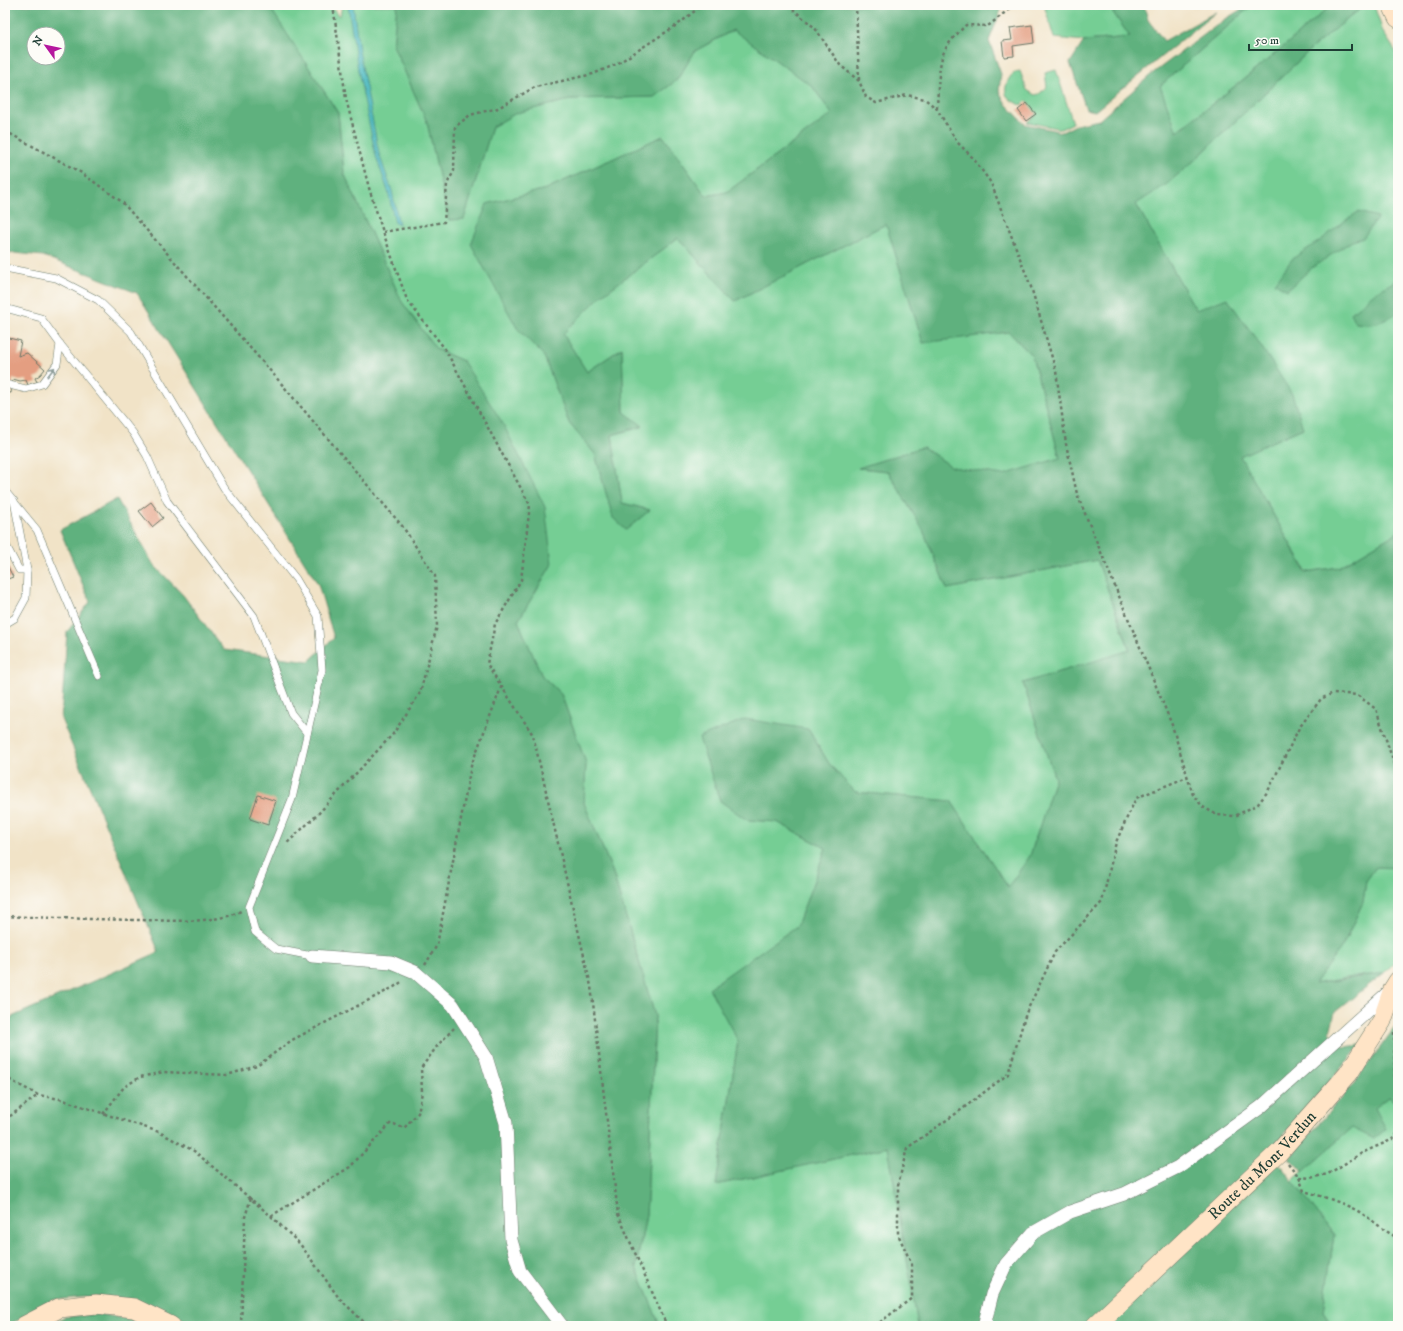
<svg xmlns="http://www.w3.org/2000/svg" width="1403" height="1331" font-family="'IM FELL DW Pica',serif">
	<style>
		.green { fill: #74ce94; stroke: #4a8664 }
		.forest { fill: #5fb17e; stroke: #3f7759; fill-rule: evenodd }
		.water { fill: #4ebcc2; stroke: #367c7b }
		.building { fill: #e49e81 }
		.lines { fill: none; stroke-linecap: round; stroke-linejoin: round }
		.lane-casing { stroke: #687767; stroke-width: 8 }
		.street-casing { stroke: #687767; stroke-width: 14 }
		.secondary-casing { stroke: #687767; stroke-width: 20 }
		.path { stroke: #687767; stroke-width: 2.5; stroke-dasharray: 3 3; stroke-linecap: butt }
		.lane { stroke: #fff; stroke-width: 7 }
		.street { stroke: #fff; stroke-width: 13 }
		.secondary { stroke: #ffe4c6; stroke-width: 19 }
		.oneway { stroke: #8f9e9a }
		.labels { text-anchor: middle; dominant-baseline: central; stroke-width: 3; stroke-linejoin: round; paint-order: stroke }
		.street-label { font-size: 16px; fill: #1f3d34; stroke: #fdfcf7 }
	</style>
	<rect width="100%" height="100%" fill="#fdfcf7"/>
	<filter id="ink" filterUnits="userSpaceOnUse"><feTurbulence type="fractalNoise" baseFrequency=".025" numOctaves="2"/><feDisplacementMap in="SourceGraphic" scale="8" xChannelSelector="R" yChannelSelector="G"/><feConvolveMatrix kernelMatrix="1 2 1 2 8 2 1 2 1" color-interpolation-filters="sRGB"/></filter>
	<filter id="wash" filterUnits="userSpaceOnUse"><feTurbulence type="fractalNoise" baseFrequency=".012" numOctaves="4" result="noise"/><feDisplacementMap in="SourceGraphic" scale="16" xChannelSelector="R" yChannelSelector="G"/><feGaussianBlur stdDeviation="0.9" result="paint"/><feColorMatrix in="noise" values="0 0 0 0 0 0 0 0 0 0 0 0 0 0 0 0 0 1.4 0 .05"/><feComposite in="paint" operator="in"/></filter>
	<g filter="url(#wash)">
		<rect width="100%" height="100%" fill="#f1e3c7"/>
		<g class="green">
			<path d="M275 5H330L340 16 342 5H397L393 45 427 122 449 220 464 219 492 127 516 113 574 99 654 97 677 80 695 51 734 30 812 86 832 114 727 192 706 196 663 136 546 189 487 204 517 328 544 356 569 423 595 454 613 517 650 510 622 503 612 435 642 427 624 412 622 348 587 372 563 334 601 296 678 238 735 301 886 224 923 342 1009 332 1032 356 1060 458 1003 476 952 467 923 447 859 468 888 471 923 530 947 589 1097 560 1130 651 1023 683 1055 779 1030 856 1008 887 951 801 855 792 830 765 808 729 747 820 777 822 826 848 797 926 710 988 738 1041 716 1185 888 1147 918 1326H660L636 1267 646 1215 648 1181 655 1016 613 873 584 803 586 763 561 694 542 676 518 621 552 564 463 361 436 349 402 302 344 173 338 113 272 11Z"/>
			<path d="M1044 5H1108L1130 37 1084 41 1054 38Z"/>
			<path d="M1252 5H1331C1282 50 1229 91 1176 132L1160 86Z"/>
			<path d="M1365 5H1374L1383 32 1398 55V532L1339 567 1307 572 1239 456 1303 428 1196 310 1136 204 1172 179 1195 160 1313 47Z"/>
			<path d="M1056 70 1073 123 1061 129 1027 122 1037 114 1027 101 1021 105C1016 103 1011 101 1007 96 1003 90 1008 77 1014 73 1015 72 1019 71 1020 71L1027 90 1035 95 1039 94 1047 87 1045 73Z"/>
			<path d="M1376 867 1398 868V959L1384 973 1346 978 1313 984 1343 945 1363 902 1366 881Z"/>
			<path d="M1389 1097 1398 1104V1326H1333L1323 1311 1334 1235 1292 1181 1374 1108Z"/>
		</g>
		<g class="forest">
			<path d="M5 5H275L273 12 338 113 344 173 402 302 436 349 463 361 502 422 545 507 552 564 518 621 542 676 561 694 586 763 584 803 613 873 655 1016 648 1181 646 1215 636 1267 660 1326H188L171 1315 135 1300 96 1296 53 1300 7 1326H5V1020L159 952 61 719 67 632 90 602 60 530 117 499 153 564 183 595 224 650 309 661 334 638 318 584 137 293 43 256 5 252ZM34 34H58V58H34Z"/>
			<path d="M397 5H1003L989 41 1001 74 999 91 1006 104 1025 124 1062 132 1076 125 1099 120 1153 73 1224 20 1248 5H1252L1160 86 1177 132C1229 91 1282 50 1331 5H1365L1313 47 1195 160 1167 184 1136 204 1196 310 1227 298 1261 346 1292 394 1303 428 1240 456 1306 572 1339 567 1398 532V868L1376 867 1366 881 1363 902 1343 945 1314 984 1384 973 1335 1012 1330 1032 1343 1047 1361 1045 1270 1151 1091 1326H918L888 1147 716 1185 738 1041 709 988 797 926 826 848 777 822 747 820 720 801 699 738 745 719 808 729 830 765 855 792 951 801 1008 887 1030 856 1055 779 1023 683 1130 650 1097 560 947 589 923 530 888 471 858 468 923 447 952 467 1003 475 1060 458 1032 356 1009 332 923 343 886 224 735 301 678 238 601 296 563 334 587 372 622 348 624 412 643 426 612 435 622 503 650 510 626 530 613 518 595 454 569 423 544 356 517 328 471 244 487 204 546 189 663 136 706 196 727 192 832 114 812 86 733 30 695 51 677 80 654 97 574 99 516 113 492 127 464 219 449 220 427 122 393 45Z"/>
			<path d="M1108 5H1144L1148 20 1164 41 1216 12 1095 111 1086 109 1070 63 1084 41 1130 37Z"/>
			<path d="M1358 212 1378 217 1363 238 1352 241 1313 267 1287 290 1275 283 1292 259 1321 240 1346 220Z"/>
			<path d="M1398 279V312C1381 323 1376 326 1356 323L1351 313 1373 294Z"/>
			<path d="M1398 1023V1104L1389 1097 1375 1108 1386 1129 1374 1139 1352 1128 1303 1172 1289 1158 1355 1082Z"/>
			<path d="M1278 1162 1334 1235 1323 1311 1333 1326H1100Z"/>
			<path d="M98 1314 135 1320 149 1326H46L64 1317Z"/>
		</g>
		<path class="water" d="M348 5H353L359 51 379 154 392 191 399 225 395 223 388 191 376 156 358 70Z"/>
		<g id="blocks">
			<g class="building">
				<path d="M1032 25 1034 43 1013 46 1014 56 1004 57 1002 41 1012 40 1010 28Z"/>
				<path d="M1027 103 1036 114 1026 121 1018 110Z"/>
				<path d="M5 337 21 341 18 356 27 353 45 369 40 375 35 378 37 382 28 385 26 380 20 381 13 379 11 393 5 392Z"/>
				<path d="M151 502 163 518 152 527 139 511Z"/>
				<path d="M5 561 13 577 5 580Z"/>
				<path d="M258 795 276 801 268 825 250 819Z"/>
			</g>
		</g>
	</g>
	<g filter="url(#ink)">
		<use href="#blocks" fill-opacity="0" stroke="#687767" stroke-width="1"/>
		<g class="lines">
			<defs>
				<g id="lane">
					<path d="M5 268 56 278 98 300 131 332 224 488 296 579 318 616 322 670 292 799 249 907 255 932 276 949 312 956"/>
					<path d="M5 308 41 318 60 344 133 433 147 456 167 501 254 616 291 713 307 733"/>
					<path d="M5 384 26 389 42 384 57 364 60 344"/>
					<path d="M5 491 37 530 99 676"/>
					<path d="M5 543 19 570H27"/>
					<path d="M5 624 15 618 26 598 27 570 14 501"/>
				</g>
				<g id="street">
					<path d="M312 956 391 962 415 972 453 1005 486 1057 506 1123 511 1240 520 1271 562 1326"/>
					<path d="M984 1326 992 1294 1006 1264 1033 1233 1070 1212 1124 1194 1178 1167 1261 1107 1391 990"/>
				</g>
				<g id="secondary">
					<path d="M1392 5 1398 18"/>
					<path d="M24 1326 59 1308 96 1304 134 1308 171 1326"/>
					<path id="s1" d="M1095 1326 1279 1152 1348 1074 1382 1021 1393 989 1398 981"/>
				</g>
			</defs>
			<use href="#lane" class="lane-casing"/>
			<use href="#street" class="street-casing"/>
			<use href="#secondary" class="secondary-casing"/>
			<g class="path">
				<path d="M333 5 346 99 369 188 383 232 407 300 445 349 530 505 521 580 495 624 487 664 533 735 591 986 618 1214 667 1326"/>
				<path d="M788 5 815 28 840 65 859 81 866 97 876 103 907 95 925 99 937 109 957 142 973 158 991 183 1031 287 1056 371 1066 444 1077 494 1172 725 1193 795 1203 807 1217 815 1235 816 1258 804 1268 791 1299 728 1321 699 1333 693 1357 695 1376 709 1398 776"/>
				<path d="M856 5 859 80"/>
				<path d="M937 108C938 93 938 65 944 52 949 41 958 33 966 25L988 26 1013 6 1018 5"/>
				<path d="M5 131 80 172 122 202 274 375 403 527 435 576 437 626 420 693 393 734 317 815 286 844"/>
				<path d="M383 232 444 222 447 184 454 171 455 127 470 115 498 108 535 87 593 74 617 64 680 23 702 5"/>
				<path d="M5 916C49 918 92 919 136 920 167 920 213 925 241 911"/>
				<path d="M425 965 437 945 471 766 502 685"/>
				<path d="M1394 1032 1395 1093 1398 1129"/>
				<path d="M5 1075 10 1080 38 1095 60 1099 159 1132 194 1151 271 1216 300 1244 339 1298 368 1326"/>
				<path d="M103 1114 124 1087 140 1077 164 1072 227 1075 257 1066 292 1040 394 987 403 981"/>
				<path d="M5 1120 38 1095"/>
				<path d="M1288 1163 1299 1177 1310 1178 1328 1174 1362 1153 1391 1140 1395 1137 1398 1129"/>
				<path d="M1299 1177 1304 1191C1321 1196 1338 1201 1354 1209 1370 1217 1382 1230 1398 1238"/>
				<path d="M271 1216 350 1167 391 1123 404 1128 418 1113 422 1092 421 1068 438 1045 454 1028"/>
				<path d="M241 1326 245 1217 251 1198"/>
				<path d="M875 1326 912 1298V1265L898 1234V1185L907 1148 961 1110 1008 1074 1026 1013 1055 952 1102 902 1116 842 1136 798 1187 777"/>
			</g>
			<use href="#lane" class="lane"/>
			<use href="#street" class="street"/>
			<use href="#secondary" class="secondary"/>
		</g>
		<defs><path id="oneway-shaft" d="M-6 0H5M1.5-3L5.5 0L1.5 3" fill="none" stroke-width="1.6" stroke-linecap="round" stroke-linejoin="round"/></defs>
		<use class="oneway" href="#oneway-shaft" transform="translate(51 372) rotate(-52)"/>
	</g>
	<g class="labels">
		<g class="street-label">
			<text stroke="none"><textPath href="#s1" startOffset="232">Route du Mont Verdun</textPath></text>
		</g>
	</g>
	<rect width="1403" height="1331" fill="none" stroke="#fdfcf7" stroke-width="20"/>
	<g transform="translate(46 46) rotate(303)"><circle r="19" fill="#fdfcf7" stroke="#a4b0a9"/>
	<path d="M0-3L7 15L0 10L-7 15Z" fill="#b5179e"/>
	<text y="-6" font-size="11" font-weight="bold" text-anchor="middle" fill="#1f3d34">N</text>
	</g>
	<path d="M1249 44v6h103v-6" fill="none" stroke="#1f3d34" stroke-width="2"/>
	<text x="1255" y="44" font-size="12" fill="#1f3d34" stroke="#fdfcf7" stroke-width="3" paint-order="stroke">50 m</text>
</svg>
